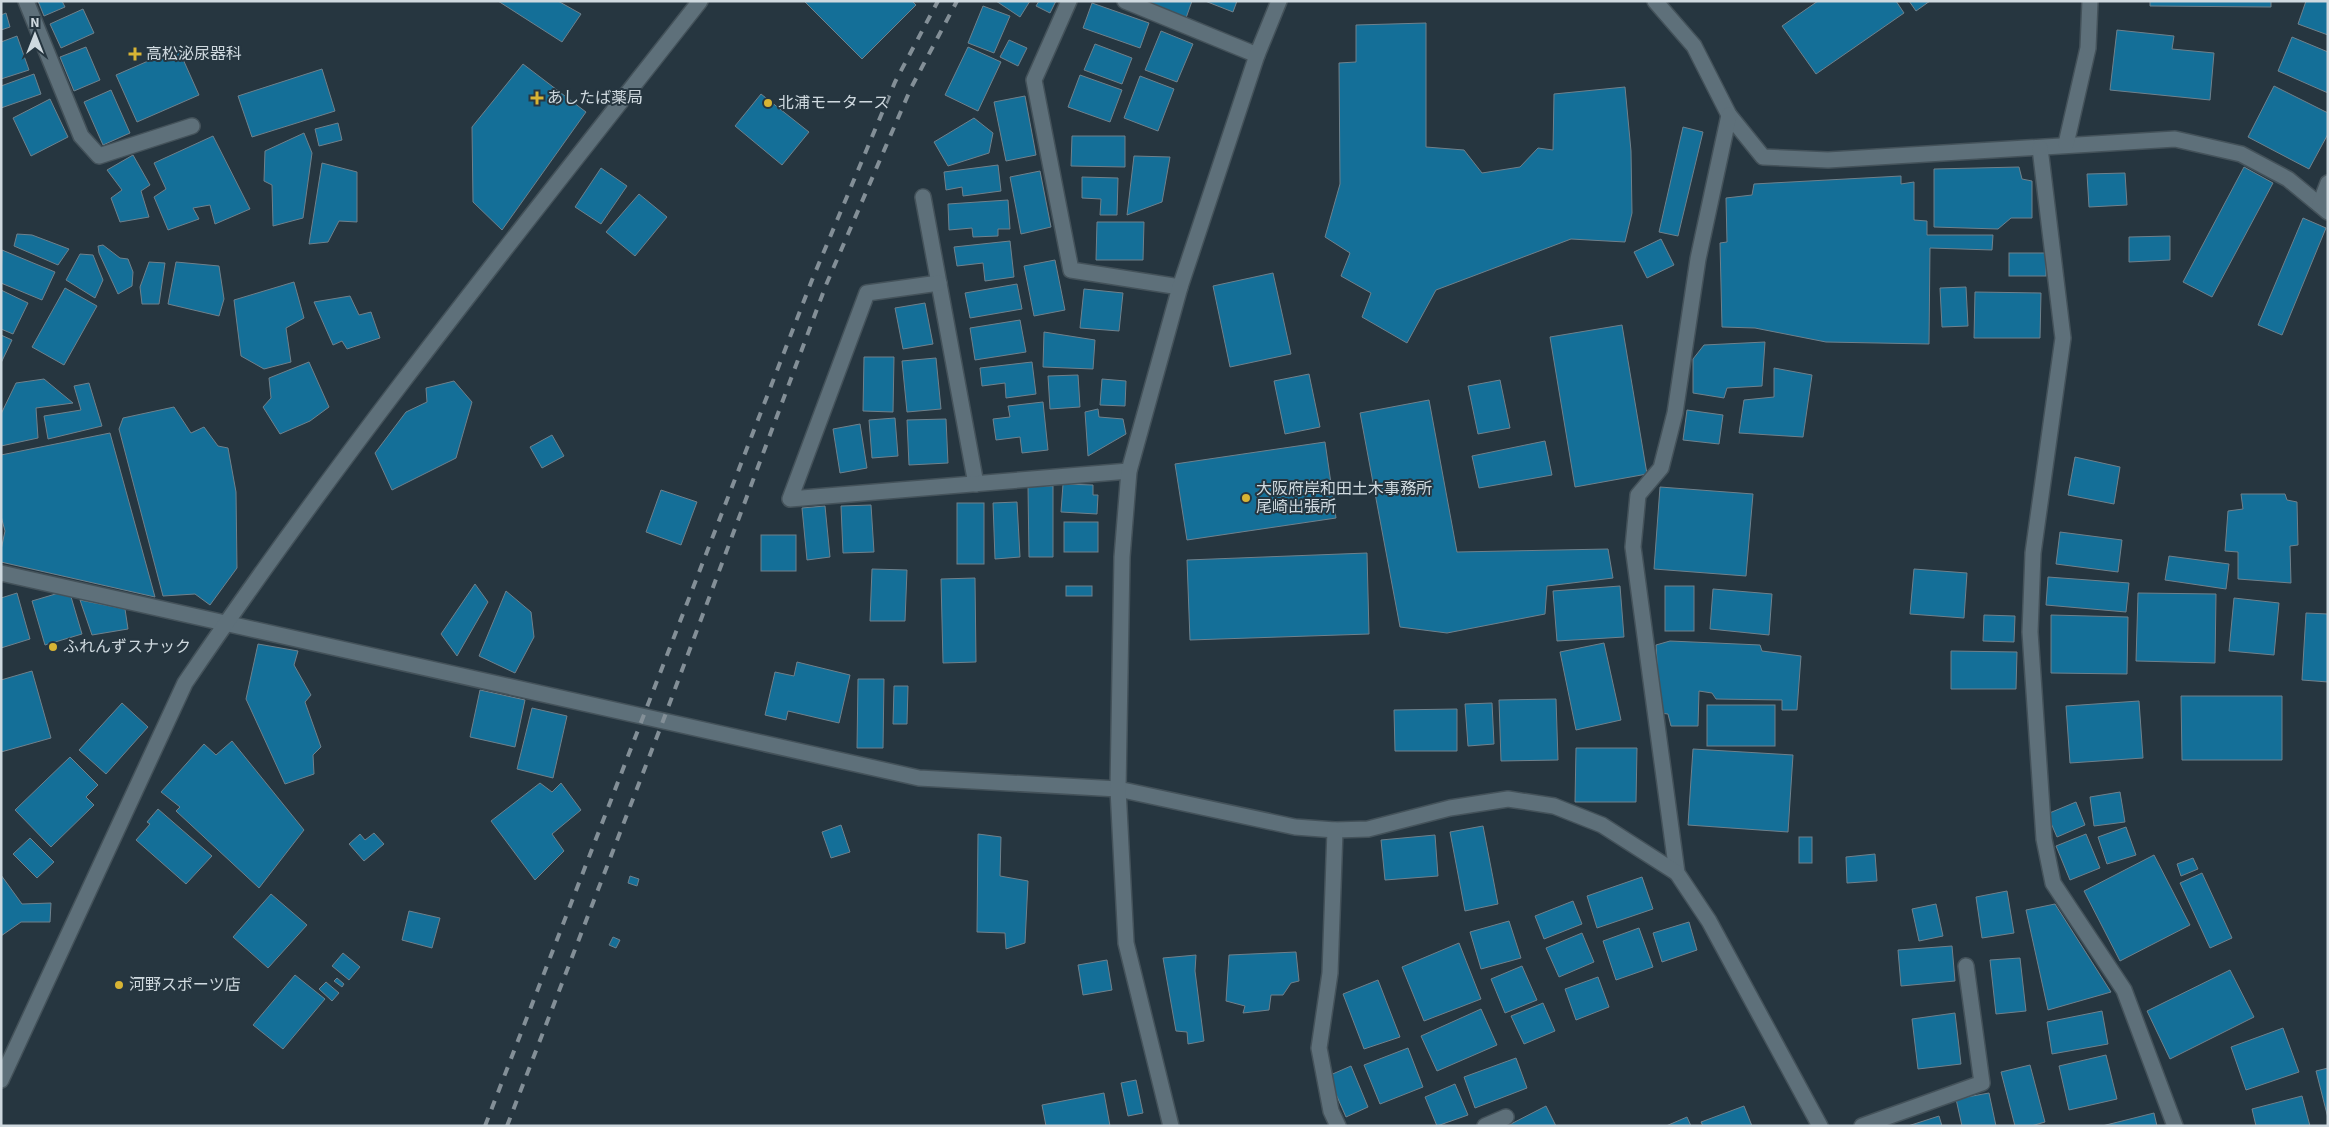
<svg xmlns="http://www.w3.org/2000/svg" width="2329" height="1127" font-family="'Source Sans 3','Noto Sans JP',sans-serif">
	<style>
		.building { fill: #146f98; stroke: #6f818c }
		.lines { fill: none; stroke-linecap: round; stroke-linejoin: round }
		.minor-casing { stroke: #44525a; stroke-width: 18 }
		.minor { stroke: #5e707a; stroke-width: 15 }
		.rail { stroke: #838f97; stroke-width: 4; stroke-dasharray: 9 9; stroke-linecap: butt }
		.poi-dot { fill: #d8b434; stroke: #263640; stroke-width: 2 }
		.labels { text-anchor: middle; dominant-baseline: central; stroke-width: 4; stroke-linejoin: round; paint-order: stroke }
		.poi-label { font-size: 16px; fill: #cfd9df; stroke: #263640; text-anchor: start }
	</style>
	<rect width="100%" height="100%" fill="#263640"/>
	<g class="building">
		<path d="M38 1H62L65 7 44 16Z"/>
		<path d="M498 1H558L581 14 562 42Z"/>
		<path d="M804 1H912L916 5 862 59Z"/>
		<path d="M996 1H1030L1020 17Z"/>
		<path d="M1039 1H1056L1050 13 1036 6Z"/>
		<path d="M1147 1H1192L1186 18 1146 3Z"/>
		<path d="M1205 1H1237L1233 12Z"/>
		<path d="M1818 1H1896L1904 13 1816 74 1782 26Z"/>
		<path d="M1909 1H1930L1916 11Z"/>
		<path d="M2150 1H2271V7L2150 6Z"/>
		<path d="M2306 1H2328V35L2298 24Z"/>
		<path d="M1092 3 1149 23 1140 48 1083 28Z"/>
		<path d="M983 6 1010 16 994 53 968 43Z"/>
		<path d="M83 9 94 33 61 48 50 24Z"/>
		<path d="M6 13 10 27 1 30V15Z"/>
		<path d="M1426 23V147L1464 150 1482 173 1520 167 1538 148 1553 150 1554 94 1625 87 1631 151 1632 213 1625 242 1571 239 1436 290 1407 343 1362 317 1371 293 1341 276 1350 253 1325 237 1340 184 1339 63 1356 62V25Z"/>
		<path d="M2117 30 2174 36 2172 49 2214 53 2210 100 2110 90Z"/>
		<path d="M1161 31 1193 44 1177 82 1145 70Z"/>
		<path d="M17 36 29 70 1 79V42Z"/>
		<path d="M2292 37 2328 52V93L2278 71Z"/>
		<path d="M1009 40 1027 48 1018 66 1000 57Z"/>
		<path d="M1095 44 1132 58 1122 84 1084 70Z"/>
		<path d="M86 47 100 80 74 91 60 57Z"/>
		<path d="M968 47 1001 62 978 111 945 95Z"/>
		<path d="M178 48 199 95 137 122 116 75Z"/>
		<path d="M523 64 586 112 502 230 473 202 472 127Z"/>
		<path d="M322 69 335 111 252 137 238 96Z"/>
		<path d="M34 74 41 94 1 108V86Z"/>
		<path d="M1080 75 1122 90 1110 122 1068 107Z"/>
		<path d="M1140 76 1174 89 1158 131 1124 118Z"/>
		<path d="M2274 86 2328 113V134L2309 169 2248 137Z"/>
		<path d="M111 90 130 133 103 145 84 102Z"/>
		<path d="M761 94 809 132 782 165 735 126Z"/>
		<path d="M1025 96 1036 155 1006 161 994 102Z"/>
		<path d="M50 99 68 137 31 156 13 118Z"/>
		<path d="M974 118 993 133 989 153 948 166 934 142Z"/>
		<path d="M338 123 342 140 319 146 315 129Z"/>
		<path d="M1683 127 1703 132 1678 236 1659 232Z"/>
		<path d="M304 133 312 153 303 218 273 226 272 185 264 181 265 151Z"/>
		<path d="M213 136 250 209 215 224 210 205 193 208 199 219 168 230 154 197 166 189 154 163Z"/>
		<path d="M1072 136H1125V167L1071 166Z"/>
		<path d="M133 155 150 185 141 191 149 217 120 222 111 198 122 190 107 170Z"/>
		<path d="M1134 156 1170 157 1162 202 1127 215Z"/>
		<path d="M322 163 357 172V222L339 221 328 242 309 244Z"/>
		<path d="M998 165 1001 191 963 196 962 187 946 190 944 172Z"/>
		<path d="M2019 167 2022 179 2032 181V218H2011L1998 229 1934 227V169Z"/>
		<path d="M2244 167 2273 183 2212 297 2183 282Z"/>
		<path d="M601 168 627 186 601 224 575 207Z"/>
		<path d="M1040 171 1051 227 1021 234 1010 177Z"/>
		<path d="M2125 173 2127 205 2089 207 2087 174Z"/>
		<path d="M1901 176V184L1914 182V220L1927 221V235H1993L1992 250 1930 248 1929 344 1826 342 1755 328 1722 327 1720 243 1727 242 1726 198 1752 195 1754 184Z"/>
		<path d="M1082 177 1118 178 1117 215H1100L1101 199 1082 198Z"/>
		<path d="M639 194 667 217 635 256 606 232Z"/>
		<path d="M1008 200 1010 229H998V236L973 237 972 228 949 230 948 204Z"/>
		<path d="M2303 218 2326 228 2282 335 2258 325Z"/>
		<path d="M1097 222H1144L1143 260H1096Z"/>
		<path d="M17 234 32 235 69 249 58 265 14 246Z"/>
		<path d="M2170 236V260L2129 262V237Z"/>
		<path d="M1661 239 1674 265 1647 278 1634 252Z"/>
		<path d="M1010 241 1014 277 985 281 983 263 957 266 954 247Z"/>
		<path d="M103 245 120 258 128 259 133 272 132 286 118 294 99 253 98 246Z"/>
		<path d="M2 250 55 272 42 300 1 283Z"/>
		<rect x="2009" y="253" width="37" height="23"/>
		<path d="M80 254 93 255 103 280 95 298 66 280Z"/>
		<path d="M1055 260 1065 310 1034 316 1024 266Z"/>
		<path d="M149 262 165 263 159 304H142L140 287Z"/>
		<path d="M176 262 219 266 224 299 219 316 168 304Z"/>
		<path d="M1273 273 1291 354 1230 367 1213 286Z"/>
		<path d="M294 282 304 318 286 328 291 362 264 369 241 356 234 300Z"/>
		<path d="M1017 284 1022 309 970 318 965 293Z"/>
		<path d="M1966 287 1968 326 1942 327 1940 288Z"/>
		<path d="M65 288 97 306 64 365 32 347Z"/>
		<path d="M1084 289 1123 293 1119 331 1080 328Z"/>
		<path d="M1 290 28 303 13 334 1 329Z"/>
		<path d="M1975 292 2041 293 2040 338H1974Z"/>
		<path d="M350 296 359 315 371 312 380 338 347 349 342 341 333 345 314 302Z"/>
		<path d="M925 303 933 344 903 349 895 308Z"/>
		<path d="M1020 320 1026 352 975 360 970 328Z"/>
		<path d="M1622 325 1647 474 1575 487 1550 337Z"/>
		<path d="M1044 332 1095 340 1093 369 1043 367Z"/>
		<path d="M1 335 12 340 1 363Z"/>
		<path d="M1765 342 1762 386 1727 388 1724 398 1693 393V359L1704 345Z"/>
		<path d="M864 357H894L893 412 863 411Z"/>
		<path d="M936 358 941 409 907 412 902 361Z"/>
		<path d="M309 362 329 407 310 421 280 434 263 407 271 398 269 378Z"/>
		<path d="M1032 362 1036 394 1006 398 1005 383 982 386 980 368Z"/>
		<path d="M1774 368 1812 375 1803 437 1739 433 1744 400 1774 397Z"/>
		<path d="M1309 374 1320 427 1285 434 1274 381Z"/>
		<path d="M1078 375 1080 407 1050 409 1048 376Z"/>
		<path d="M44 379 73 403 36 408 38 438 1 446V414L16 383Z"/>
		<path d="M1102 379 1126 381 1125 406 1100 405Z"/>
		<path d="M1500 380 1510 428 1478 434 1468 386Z"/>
		<path d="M454 381 472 402 456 458 392 490 375 453 406 412 427 402 426 388Z"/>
		<path d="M89 383 102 426 48 439 44 416 81 410 74 386Z"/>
		<path d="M1429 400 1457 552 1608 549 1613 578 1547 586 1545 614 1447 633 1400 627 1360 413Z"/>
		<path d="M1043 402 1048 450 1022 453 1020 437 996 440 993 419 1010 417 1008 406Z"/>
		<path d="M174 407 191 433 204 427 218 446 228 448 236 492 237 568 210 605 195 594 163 596 119 429 123 418Z"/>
		<path d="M1098 409 1099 417 1123 419 1126 434 1088 456 1085 412Z"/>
		<path d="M1687 410 1723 415 1719 444 1683 440Z"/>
		<path d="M895 418 898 456 872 458 869 420Z"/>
		<path d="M946 419 948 463 909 465 907 420Z"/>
		<path d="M860 424 867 468 840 473 833 429Z"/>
		<path d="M110 433 155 597 1 562V550L5 531 1 516V455Z"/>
		<path d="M552 435 564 456 542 468 530 447Z"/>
		<path d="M1545 441 1552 475 1479 488 1472 456Z"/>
		<path d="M1325 442 1336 518 1187 540 1175 464Z"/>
		<path d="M2075 457 2120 467 2114 504 2068 495Z"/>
		<path d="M1063 484 1093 485V495H1098L1097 514 1061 512Z"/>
		<path d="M1028 486H1053V557H1029Z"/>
		<path d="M1660 487 1753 494 1746 576 1654 569Z"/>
		<path d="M661 490 697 502 681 545 646 532Z"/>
		<path d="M2241 494H2285L2287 500 2297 502 2298 545 2290 546 2291 583 2238 579V552L2225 551 2228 511 2243 509Z"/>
		<path d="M1017 502 1020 557 995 559 993 503Z"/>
		<rect x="957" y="503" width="27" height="61"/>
		<path d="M871 505 874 552 843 553 841 506Z"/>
		<path d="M825 506 830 557 807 560 802 508Z"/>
		<rect x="1064" y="522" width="34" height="30"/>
		<path d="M2060 532 2122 540 2118 572 2056 564Z"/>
		<rect x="761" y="535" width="35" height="36"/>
		<path d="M1367 553 1369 634 1190 640 1187 560Z"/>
		<path d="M2169 556 2229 564 2226 589 2165 580Z"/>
		<path d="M872 569 907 570 905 621H870Z"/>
		<path d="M1914 569 1967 573 1964 618 1910 614Z"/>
		<path d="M2048 577 2129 583 2126 612 2046 605Z"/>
		<path d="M975 578 976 662 943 663 941 579Z"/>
		<path d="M475 584 488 602 457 656 441 634Z"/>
		<rect x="1066" y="586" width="26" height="10"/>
		<path d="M1620 586 1624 637 1557 641 1553 591Z"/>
		<rect x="1665" y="586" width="29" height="45"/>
		<path d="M1713 589 1772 594 1769 635 1710 629Z"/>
		<path d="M69 590 82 634 45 645 32 601Z"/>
		<path d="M506 591 531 612 534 637 515 673 479 656Z"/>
		<path d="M17 593 30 639 1 648V598Z"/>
		<path d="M2138 593 2216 594 2215 663 2136 661Z"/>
		<path d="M2234 598 2279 603 2274 655 2229 651Z"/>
		<path d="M80 600 125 609 128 629 92 635Z"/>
		<path d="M2306 613 2328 614V682L2302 680Z"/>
		<path d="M1984 615 2015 616 2014 642 1983 641Z"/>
		<path d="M2051 615 2128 617 2127 674 2051 673Z"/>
		<path d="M1670 641 1760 645 1762 651 1801 656 1797 710H1782V700L1716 699 1712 693 1699 691 1698 726H1671L1668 714 1660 713 1656 645Z"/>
		<path d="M1604 643 1621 720 1576 730 1560 652Z"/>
		<path d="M258 644 298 651 294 665 311 695 305 702 321 747 313 755 314 774 285 784 246 699Z"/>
		<path d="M1951 651 2017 652 2016 689H1951Z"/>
		<path d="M797 662 850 675 839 723 788 711 786 720 765 715 775 672 794 676Z"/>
		<path d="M32 671 51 738 1 752V680Z"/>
		<path d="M858 679H884L883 748H857Z"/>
		<path d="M894 686H908L907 724H893Z"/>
		<path d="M480 690 525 700 515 747 470 737Z"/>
		<path d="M2181 696H2282V760H2182Z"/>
		<path d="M1556 699 1558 760 1501 761 1499 700Z"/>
		<path d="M2139 701 2143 758 2070 763 2066 706Z"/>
		<path d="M122 703 148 727 106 774 79 750Z"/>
		<path d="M1492 703 1494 744 1468 746 1465 704Z"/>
		<rect x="1707" y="705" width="68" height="41"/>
		<path d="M532 708 567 716 553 778 517 769Z"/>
		<path d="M1457 709V751H1395L1394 710Z"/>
		<path d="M232 741 304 830 259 888 176 811 180 807 161 792 204 744 216 755Z"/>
		<path d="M1576 748H1637L1636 802H1575Z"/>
		<path d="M1693 749 1793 755 1788 832 1688 825Z"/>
		<path d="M70 757 98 785 86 797 94 805 51 847 15 810Z"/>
		<path d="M540 783 552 792 561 783 581 810 552 834 564 851 535 880 491 821Z"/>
		<path d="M2120 792 2125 822 2094 826 2090 797Z"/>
		<path d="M2076 802 2085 825 2057 837 2047 814Z"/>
		<path d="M158 809 212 856 186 884 136 840 150 824 147 822Z"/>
		<path d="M841 825 850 852 831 858 822 832Z"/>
		<path d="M1483 826 1498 904 1465 911 1450 832Z"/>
		<path d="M2126 827 2136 855 2107 864 2098 837Z"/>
		<path d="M374 833 384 844 364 861 349 844 360 834 365 840Z"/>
		<path d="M978 834 1001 837 1000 876 1028 881 1025 943 1006 949 1005 933 977 932Z"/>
		<path d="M2086 834 2100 868 2070 880 2056 846Z"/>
		<path d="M1435 835 1438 876 1385 880 1381 840Z"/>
		<rect x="1799" y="837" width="13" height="26"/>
		<path d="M30 838 54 862 37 878 13 854Z"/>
		<path d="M1875 854 1877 881 1847 883 1846 857Z"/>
		<path d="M2154 855 2190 925 2120 961 2084 891Z"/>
		<path d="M2193 858 2198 869 2181 876 2177 864Z"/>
		<path d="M2202 873 2232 938 2210 948 2180 883Z"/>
		<path d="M1 875 22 904 51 903 50 922H21L1 936Z"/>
		<path d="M630 876 639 879 637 886 628 883Z"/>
		<path d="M1642 877 1653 909 1597 928 1587 896Z"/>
		<path d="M2007 891 2014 933 1982 938 1976 897Z"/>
		<path d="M271 894 307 925 268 968 233 937Z"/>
		<path d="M1573 901 1582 924 1544 939 1535 916Z"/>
		<path d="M1936 904 1943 936 1919 941 1912 909Z"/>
		<path d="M2055 904 2111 992 2048 1010 2026 910Z"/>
		<path d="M409 911 440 918 432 948 402 940Z"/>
		<path d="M1509 921 1521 958 1481 969 1470 932Z"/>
		<path d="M1689 922 1697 950 1662 962 1653 933Z"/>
		<path d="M1639 928 1653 967 1616 980 1603 941Z"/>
		<path d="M1582 933 1594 962 1559 977 1546 948Z"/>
		<path d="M613 937 620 940 616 948 609 945Z"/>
		<path d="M1459 943 1481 999 1424 1021 1402 967Z"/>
		<path d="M1952 946 1955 981 1901 986 1898 950Z"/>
		<path d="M1296 952 1299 981 1291 983 1283 995H1271L1269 1010 1243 1013 1245 1006 1226 1001 1229 955Z"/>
		<path d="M343 953 360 967 349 980 332 966Z"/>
		<path d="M1196 955 1195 971 1204 1041 1188 1044 1187 1032 1176 1031 1163 958Z"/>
		<path d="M2020 958 2026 1011 1996 1014 1990 960Z"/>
		<path d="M1107 960 1112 990 1083 995 1078 965Z"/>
		<path d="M1522 966 1537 1000 1505 1013 1491 979Z"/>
		<path d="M2230 970 2254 1017 2170 1059 2147 1011Z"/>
		<path d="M295 975 325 999 283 1049 253 1025Z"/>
		<path d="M1598 977 1609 1007 1576 1020 1565 989Z"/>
		<path d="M337 978 344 984 342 987 334 981Z"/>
		<path d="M1378 980 1400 1037 1364 1049 1343 994Z"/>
		<path d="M326 982 339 993 332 1001 319 989Z"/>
		<path d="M1543 1003 1555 1031 1524 1044 1511 1016Z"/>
		<path d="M1481 1009 1497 1045 1437 1071 1421 1036Z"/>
		<path d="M2102 1011 2108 1044 2052 1054 2047 1022Z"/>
		<path d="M1955 1013 1961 1064 1918 1069 1912 1019Z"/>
		<path d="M2283 1028 2299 1072 2246 1090 2231 1047Z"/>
		<path d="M1408 1048 1423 1087 1380 1104 1364 1065Z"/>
		<path d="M2106 1055 2117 1099 2069 1110 2059 1066Z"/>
		<path d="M1516 1058 1527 1088 1475 1108 1464 1077Z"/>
		<path d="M2030 1065 2045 1122 2031 1126H2015L2001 1072Z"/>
		<path d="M1351 1066 1368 1107 1346 1117 1328 1076Z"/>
		<path d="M2328 1068V1118L2316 1071Z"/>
		<path d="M1136 1080 1143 1113 1128 1116 1121 1083Z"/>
		<path d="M1455 1084 1468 1115 1437 1126 1425 1097Z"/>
		<path d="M1104 1093 1110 1126H1046L1042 1105Z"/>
		<path d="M1989 1093 1996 1126H1962L1956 1099Z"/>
		<path d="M2302 1096 2310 1126H2256L2252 1109Z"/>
		<path d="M1546 1106 1556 1126H1507Z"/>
		<path d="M1744 1106 1752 1126H1703L1701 1122Z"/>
		<path d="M2154 1113 2157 1126H2102Z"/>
		<path d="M1939 1116 1942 1126H1908Z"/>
		<path d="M1687 1117 1691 1126H1666Z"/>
	</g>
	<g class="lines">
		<defs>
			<g id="minor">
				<path d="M26 1 81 136 99 156 192 126"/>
				<path d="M1069 1 1034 80 1071 270 1180 287"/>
				<path d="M1125 1 1257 55"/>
				<path d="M1655 1 1694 46 1729 115 1763 157 1828 160 2175 139 2241 154 2288 179 2328 212"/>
				<path d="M1729 115 1698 259 1675 413 1661 468 1638 495 1633 547 1677 873 1709 921 1820 1126"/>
				<path d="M2066 144 2088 48 2090 1"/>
				<path d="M2040 148 2063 338 2033 553 2030 632 2044 839 2053 883 2124 990 2175 1126"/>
				<path d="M923 197 976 484"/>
				<path d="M2320 204 2328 183"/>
				<path d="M939 283 867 293 790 499 1129 471"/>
				<path d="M1 573 919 778 1118 789 1295 827 1335 830 1368 829 1450 808 1508 799 1554 806 1602 825 1677 873"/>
				<path d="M1335 830 1330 973 1319 1048 1331 1111 1338 1126"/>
				<path d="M1 1080 185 683C345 447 524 225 700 1"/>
				<path d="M1171 1126 1126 943 1118 789 1122 557 1129 471 1180 287 1257 55 1279 1"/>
				<path d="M1485 1126 1506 1117"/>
				<path d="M1862 1126 1982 1083 1966 966"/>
			</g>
		</defs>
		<use href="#minor" class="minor-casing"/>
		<use href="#minor" class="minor"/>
		<g class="rail">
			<path d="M485 1126 812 280 895 82 938 1"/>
			<path d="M507 1126 663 721 826 285 911 88 957 1"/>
		</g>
	</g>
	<g class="poi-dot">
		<path d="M132.5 46.5h5v5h5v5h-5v5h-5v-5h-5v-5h5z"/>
		<path d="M534.5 90.5h5v5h5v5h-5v5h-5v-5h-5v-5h5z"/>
		<circle cx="768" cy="103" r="5"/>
		<circle cx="1246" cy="498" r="5"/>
		<circle cx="53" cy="647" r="5"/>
		<circle cx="119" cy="985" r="5"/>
	</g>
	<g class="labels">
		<g class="poi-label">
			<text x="146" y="54">高松泌尿器科</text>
			<text x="547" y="98">あしたば薬局</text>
			<text x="778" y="103">北浦モータース</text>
			<text x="1256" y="489">大阪府岸和田土木事務所<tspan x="1256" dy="18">尾崎出張所</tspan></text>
			<text x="63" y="647">ふれんずスナック</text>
			<text x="129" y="985">河野スポーツ店</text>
		</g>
	</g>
	<rect width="2329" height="1127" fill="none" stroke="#cfd9df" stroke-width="5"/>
	<g transform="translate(35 35)" stroke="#263640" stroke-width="4" paint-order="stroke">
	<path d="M0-4L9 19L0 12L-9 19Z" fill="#cfd9df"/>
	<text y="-8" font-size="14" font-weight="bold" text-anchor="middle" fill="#cfd9df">N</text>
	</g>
</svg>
